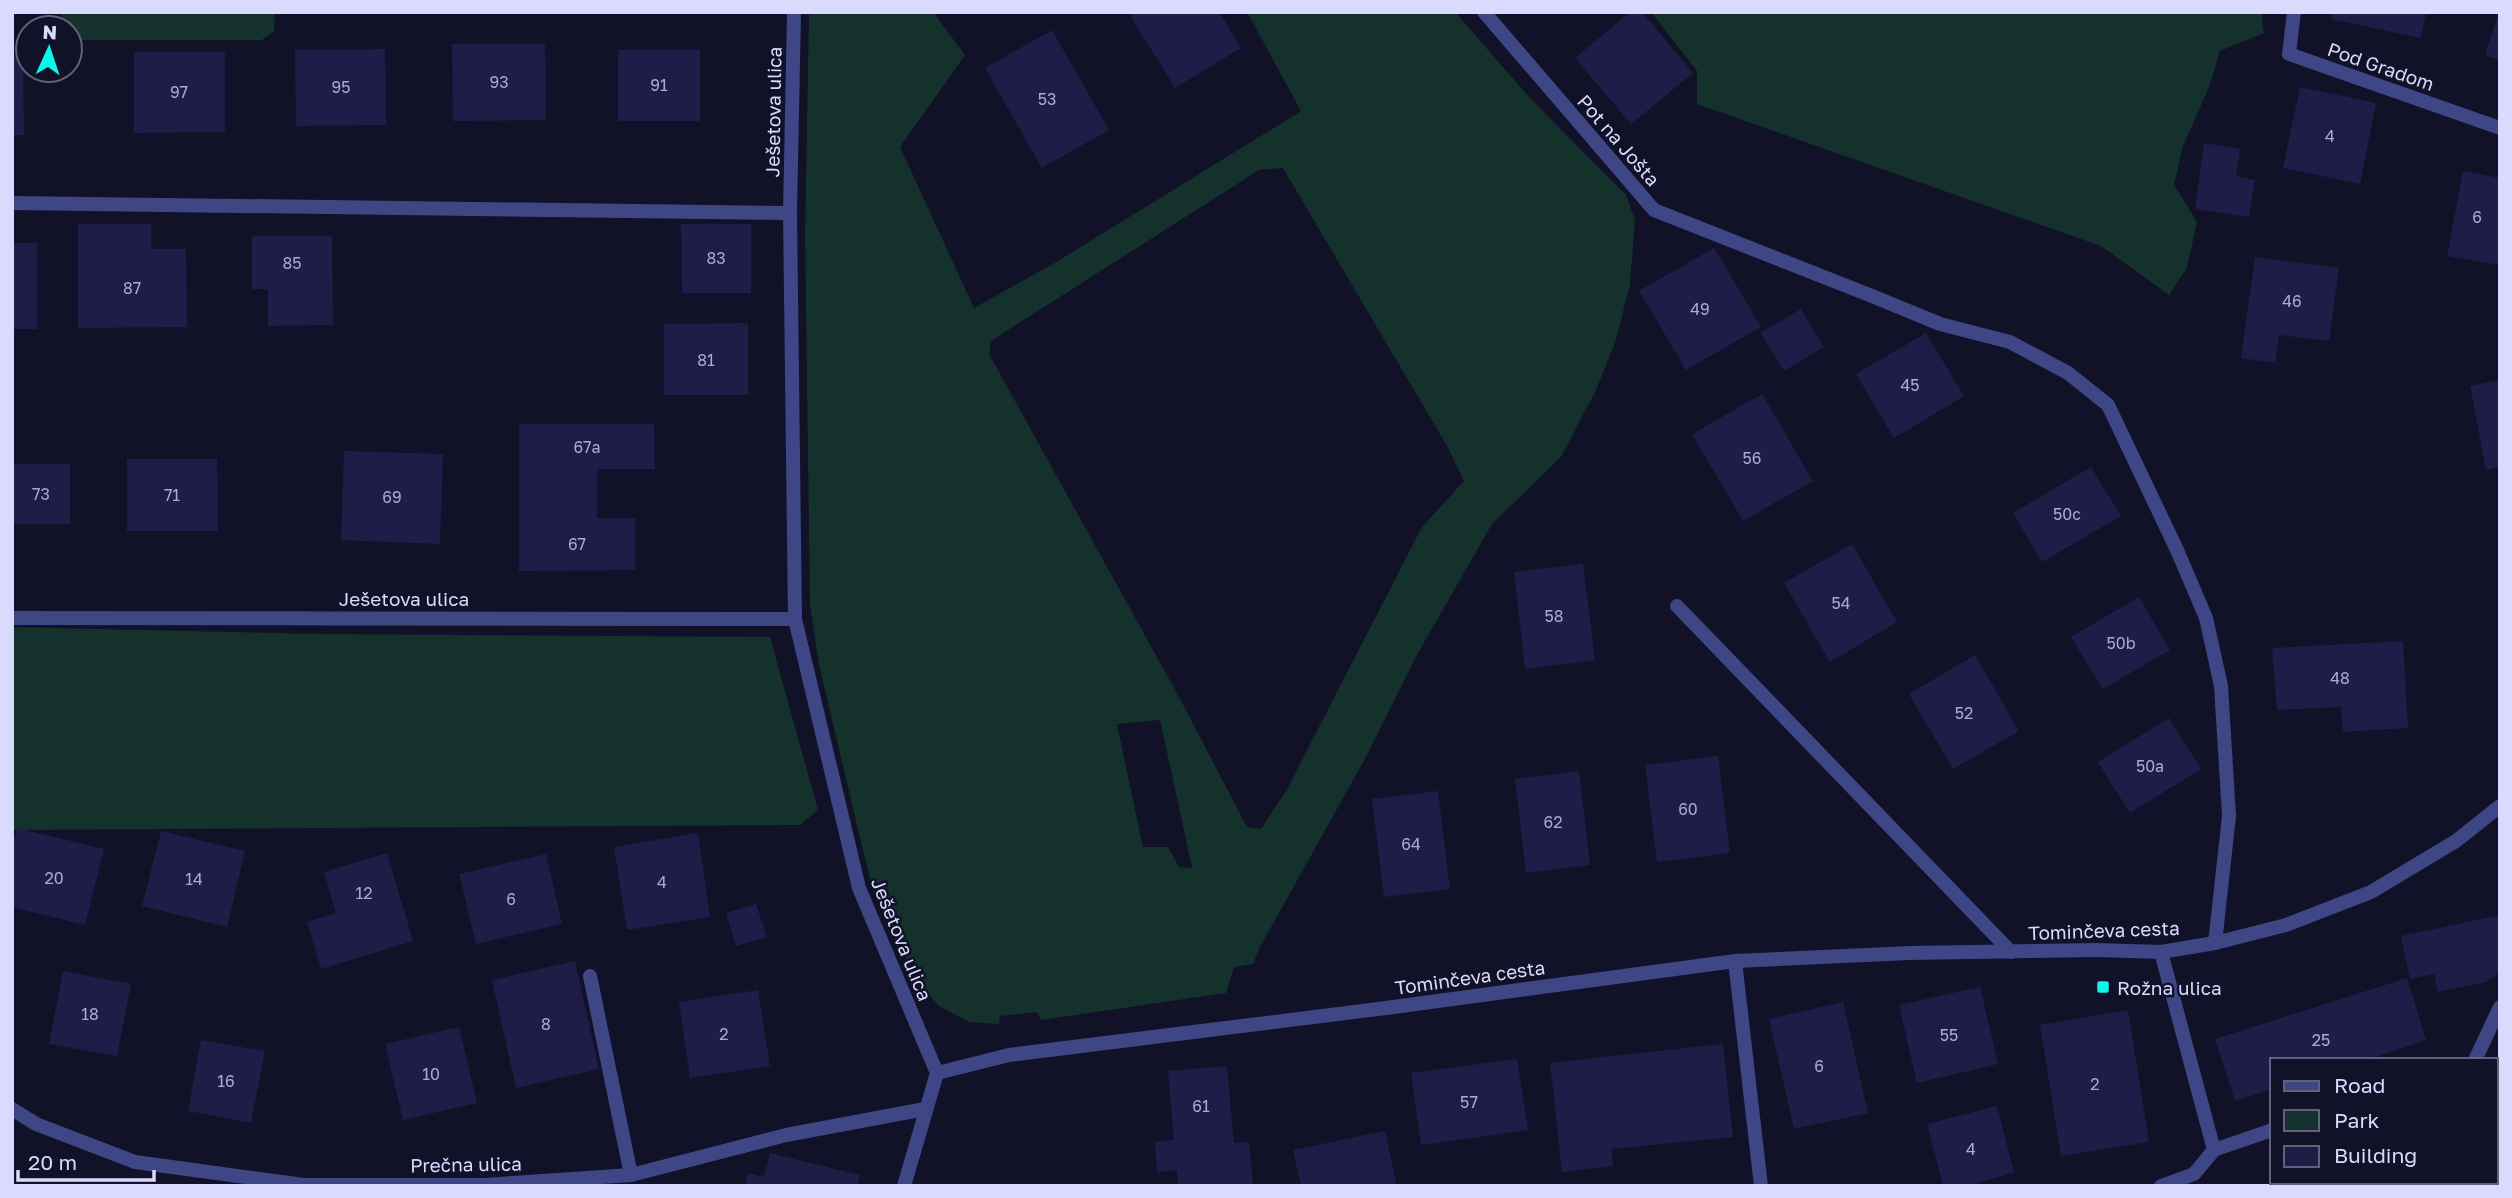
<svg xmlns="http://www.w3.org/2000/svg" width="2512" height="1198" font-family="'Golos Text',sans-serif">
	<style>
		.green { fill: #14312c; fill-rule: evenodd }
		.building { fill: #1f1d48 }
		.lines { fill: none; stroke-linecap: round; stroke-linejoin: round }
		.service { stroke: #3e4685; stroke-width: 14 }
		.minor { stroke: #3e4685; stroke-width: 14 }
		.poi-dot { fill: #0cf7e9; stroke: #111128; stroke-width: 2.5 }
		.labels { text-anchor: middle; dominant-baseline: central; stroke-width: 5; stroke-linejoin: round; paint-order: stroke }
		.number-label { font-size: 16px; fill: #aaabd0 }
		.street-label { font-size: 19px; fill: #d9dafe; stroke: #111128 }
		.poi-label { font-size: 19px; fill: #d9dafe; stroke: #111128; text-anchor: start }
	</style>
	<rect width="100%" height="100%" fill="#111128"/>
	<g class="green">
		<path d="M61 12H275L274 31 262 40H70V28H60Z"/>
		<path d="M809 12H933L965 55 900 147 974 308 1053 264 1301 111 1247 12H1455L1530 98 1626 195 1635 220 1630 284 1616 340 1596 390 1561 457 1492 524 1418 653 1366 757 1260 947 1253 964 1234 967 1226 993 1041 1020 1037 1012 1000 1016 999 1024 969 1022 939 1006 917 980 872 888 819 665 810 605 805 236ZM1283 168 1447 446 1464 481 1422 527 1286 791 1261 829 1247 827 1178 695 989 354 991 341 1259 170ZM1160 720 1192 867V868L1179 867 1168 847H1143L1117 724Z"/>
		<path d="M1651 12H2261L2264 33 2220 51 2209 87 2183 146 2174 185 2197 222 2187 268 2169 295 2101 246 1697 104V71Z"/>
		<path d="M12 627 318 634 770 637 818 810 800 825 12 830Z"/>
	</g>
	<g class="building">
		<path d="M1128 12H1219L1241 48 1175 88Z"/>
		<path d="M1630 12H1642L1693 73 1631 124 1575 58Z"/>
		<path d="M2332 12H2426L2421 38 2331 19Z"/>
		<path d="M2499 12H2500V60L2485 55Z"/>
		<path d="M1052 30 1109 130 1042 168 985 68Z"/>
		<path d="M452 44H545L546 120 453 121Z"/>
		<path d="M385 49 386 125 296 126 295 50Z"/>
		<rect x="618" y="50" width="82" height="71"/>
		<path d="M134 52H225V132L134 133Z"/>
		<path d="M12 56H23L24 135H12Z"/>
		<path d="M2300 87 2376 103 2360 184 2283 168Z"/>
		<path d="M2204 143 2240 149 2236 176 2255 180 2249 217 2195 209Z"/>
		<path d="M2463 171 2500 178V265L2447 256Z"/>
		<path d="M78 224H151V249H186L187 327 78 328Z"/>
		<path d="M681 224H751V293H682Z"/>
		<path d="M252 236H332L333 325 268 326V289H252Z"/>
		<rect x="12" y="243" width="25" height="86"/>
		<path d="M1714 248 1761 327 1686 370 1639 291Z"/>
		<path d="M2255 257 2339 268 2329 341 2279 335 2275 363 2241 358Z"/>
		<path d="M1801 309 1824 347 1784 371 1761 333Z"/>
		<path d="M748 323V395H664V324Z"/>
		<path d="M1926 333 1964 396 1894 438 1856 374Z"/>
		<path d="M2500 380V467L2486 470 2470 386Z"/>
		<path d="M1762 394 1813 481 1743 521 1692 434Z"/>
		<path d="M519 424H654L655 469H597V518H635V570L519 571Z"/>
		<path d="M344 451 443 454 440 544 341 540Z"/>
		<path d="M127 459H217L218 531H127Z"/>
		<rect x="12" y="464" width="58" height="60"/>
		<path d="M2091 467 2121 516 2042 562 2013 513Z"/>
		<path d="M1852 544 1897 622 1830 662 1784 583Z"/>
		<path d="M1583 564 1595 660 1525 669 1514 572Z"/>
		<path d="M2139 597 2170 650 2103 689 2071 637Z"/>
		<path d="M2403 641 2408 728 2343 732 2341 707 2277 710 2272 648Z"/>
		<path d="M1975 655 2019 731 1953 769 1909 694Z"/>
		<path d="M2169 718 2201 769 2130 813 2098 762Z"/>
		<path d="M1718 756 1730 853 1657 862 1645 765Z"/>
		<path d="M1579 771 1590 865 1526 873 1515 779Z"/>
		<path d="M1438 791 1450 889 1384 897 1372 799Z"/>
		<path d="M17 828 104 849 85 925 12 907V847Z"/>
		<path d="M161 831 245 851 227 927 142 906Z"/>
		<path d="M698 833 710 917 627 930 614 847Z"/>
		<path d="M387 853 413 941 321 969 307 922 336 913 324 872Z"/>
		<path d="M546 854 562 924 476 944 459 874Z"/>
		<path d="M756 904 767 937 736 946 726 913Z"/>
		<path d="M2500 915V972L2486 982 2438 992 2434 974 2410 979 2401 936Z"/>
		<path d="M575 961 599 1069 516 1088 492 980Z"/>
		<path d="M63 971 131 984 117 1056 49 1044Z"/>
		<path d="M2407 978 2426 1040 2366 1060H2272V1089L2235 1101 2215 1039Z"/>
		<path d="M1980 987 1998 1064 1917 1083 1899 1005Z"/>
		<path d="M758 990 770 1066 690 1078 679 1002Z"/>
		<path d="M1843 1002 1868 1113 1794 1129 1769 1019Z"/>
		<path d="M2128 1010 2149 1142 2061 1156 2040 1025Z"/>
		<path d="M459 1027 477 1103 403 1120 385 1044Z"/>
		<path d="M201 1040 265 1051 251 1123 188 1111Z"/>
		<path d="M1723 1044 1733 1137 1612 1149 1613 1166 1562 1172 1550 1063Z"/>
		<path d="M1517 1059 1528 1130 1421 1145 1411 1073Z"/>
		<path d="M1227 1066 1234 1143 1249 1142 1253 1186H1178L1177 1170 1157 1172 1155 1142 1174 1140 1168 1071Z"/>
		<path d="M1997 1106 2014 1173 1965 1186H1943L1927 1124Z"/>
		<path d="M1385 1131 1397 1186H1301L1293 1150Z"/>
		<path d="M770 1153 860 1175 857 1186H745L748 1173 764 1177Z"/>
		<path d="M2283 1182H2323L2324 1186H2273Z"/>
		<path d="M2392 1182H2475L2476 1186H2393Z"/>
	</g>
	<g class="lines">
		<g class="service">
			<path d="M1872 296 1940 324 2010 342 2068 373 2108 405 2177 550 2206 618 2221 686 2229 816 2215 943"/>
			<path d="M590 976 631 1175"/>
		</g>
		<g class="minor">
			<path d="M794 12 790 213 795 619 859 888 937 1073 904 1186"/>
			<path d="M1484 12 1654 210 1872 296"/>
			<path d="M2294 12 2289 54 2500 128"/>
			<path d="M12 203 790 213"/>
			<path d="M1677 606 2011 952"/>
			<path d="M12 618 795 619"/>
			<path d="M1735 961 1761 1186"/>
			<path d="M2475 1060 2500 1007"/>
			<path d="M937 1073 1009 1055 1386 1008 1735 961 1909 953 2097 950 2161 952 2215 943 2286 925 2371 892 2456 841 2500 806"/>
			<path d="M12 1109 36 1124 135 1162 304 1185H484L631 1175 786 1135 925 1109"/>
			<path d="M2214 1150 2272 1130"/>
			<path d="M2494 1182 2495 1186"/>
			<path d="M2161 1186 2194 1174 2214 1150 2161 952"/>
		</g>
	</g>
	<rect class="poi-dot" x="2096" y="980" width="14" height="14" rx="3.5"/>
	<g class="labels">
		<g class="number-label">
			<text x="499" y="82">93</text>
			<text x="659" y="85">91</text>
			<text x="341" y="87">95</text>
			<text x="179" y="92">97</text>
			<text x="1047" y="99">53</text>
			<text x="2330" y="136">4</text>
			<text x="2477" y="217">6</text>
			<text x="716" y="258">83</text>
			<text x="292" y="263">85</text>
			<text x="132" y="288">87</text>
			<text x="2292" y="301">46</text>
			<text x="1700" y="309">49</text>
			<text x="706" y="360">81</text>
			<text x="1910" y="385">45</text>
			<text x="587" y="447">67a</text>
			<text x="1752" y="458">56</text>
			<text x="41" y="494">73</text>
			<text x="172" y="495">71</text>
			<text x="392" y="497">69</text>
			<text x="2067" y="514">50c</text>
			<text x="577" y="544">67</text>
			<text x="1841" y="603">54</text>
			<text x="1554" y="616">58</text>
			<text x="2121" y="643">50b</text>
			<text x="2340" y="678">48</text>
			<text x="1964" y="713">52</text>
			<text x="2150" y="766">50a</text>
			<text x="1688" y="809">60</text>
			<text x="1553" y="822">62</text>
			<text x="1411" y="844">64</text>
			<text x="54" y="878">20</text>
			<text x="194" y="879">14</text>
			<text x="662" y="882">4</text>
			<text x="364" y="893">12</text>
			<text x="511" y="899">6</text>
			<text x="90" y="1014">18</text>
			<text x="546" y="1024">8</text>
			<text x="724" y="1034">2</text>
			<text x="1949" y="1035">55</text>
			<text x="2321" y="1040">25</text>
			<text x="1819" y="1066">6</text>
			<text x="431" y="1074">10</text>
			<text x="226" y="1081">16</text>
			<text x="2095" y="1084">2</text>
			<text x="1469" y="1102">57</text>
			<text x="1201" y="1106">61</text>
			<text x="1971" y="1149">4</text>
		</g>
		<g class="street-label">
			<text transform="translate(2381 66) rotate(19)">Pod Gradom</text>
			<text transform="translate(773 112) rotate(-89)">Ješetova ulica</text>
			<text transform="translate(1619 140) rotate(49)">Pot na Jošta</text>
			<text x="404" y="598">Ješetova ulica</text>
			<text transform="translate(2104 930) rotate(-2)">Tominčeva cesta</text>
			<text transform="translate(902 939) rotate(68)">Ješetova ulica</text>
			<text transform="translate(1470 977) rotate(-8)">Tominčeva cesta</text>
			<text transform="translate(466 1164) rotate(-1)">Prečna ulica</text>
		</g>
		<g class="poi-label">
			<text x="2117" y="987">Rožna ulica</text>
		</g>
	</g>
	<rect width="2512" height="1198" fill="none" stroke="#d9dafe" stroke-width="28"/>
	<rect x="2270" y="1058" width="228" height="126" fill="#111128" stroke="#61617e" stroke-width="2"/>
	<rect x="2284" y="1081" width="35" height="10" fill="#3e4685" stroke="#61617e" stroke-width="2"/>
	<text x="2334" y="1093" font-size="21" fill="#d9dafe">Road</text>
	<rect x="2284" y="1110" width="35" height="21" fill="#14312c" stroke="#61617e" stroke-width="2"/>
	<text x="2334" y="1128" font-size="21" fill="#d9dafe">Park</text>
	<rect x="2284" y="1146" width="35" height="21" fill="#1f1d48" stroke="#61617e" stroke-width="2"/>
	<text x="2334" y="1163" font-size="21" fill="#d9dafe">Building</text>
	<g transform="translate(49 49) rotate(3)"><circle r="33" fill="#111128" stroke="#61617e" stroke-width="2"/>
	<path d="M0-5L12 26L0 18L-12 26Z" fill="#0cf7e9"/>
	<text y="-10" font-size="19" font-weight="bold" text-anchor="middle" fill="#d9dafe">N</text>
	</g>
	<path d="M18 1170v10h136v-10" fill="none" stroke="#d9dafe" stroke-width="3.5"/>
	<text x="28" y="1170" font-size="21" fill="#d9dafe" stroke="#111128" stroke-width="5" paint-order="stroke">20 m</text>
</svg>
